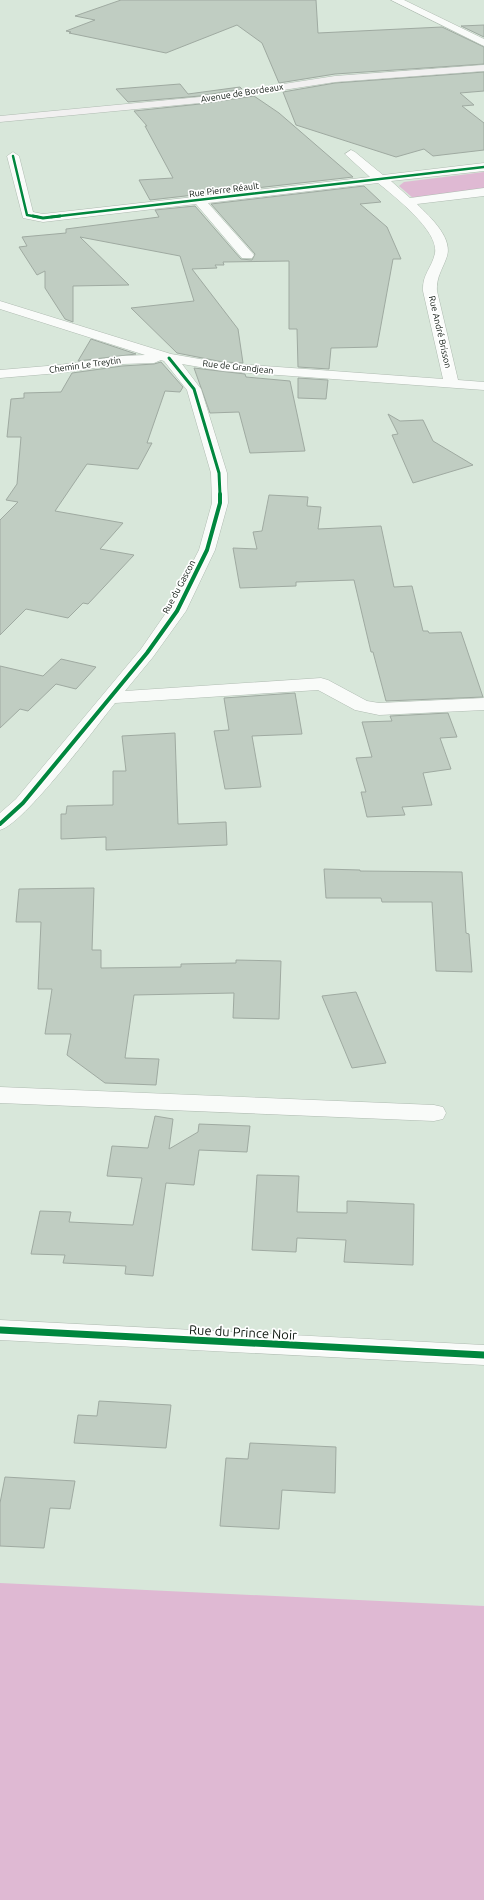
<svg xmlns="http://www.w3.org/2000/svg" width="484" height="1900" font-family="Ubuntu,sans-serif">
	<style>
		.green { fill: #dfb9d3 }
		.building { fill: #c0cdc2; stroke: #9faaa1 }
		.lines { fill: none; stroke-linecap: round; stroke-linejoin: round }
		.street-casing { stroke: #afbbb1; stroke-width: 1 }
		.secondary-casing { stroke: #afbbb1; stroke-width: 1 }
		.street { fill: #f9fbf9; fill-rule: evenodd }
		.secondary { fill: #f1f0f0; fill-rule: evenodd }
		.cycleway-far3-casing { stroke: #fff; stroke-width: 4 }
		.cycleway-far2-casing { stroke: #fff; stroke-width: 4.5 }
		.cycleway-far1-casing { stroke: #fff; stroke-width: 6 }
		.cycleway-casing { stroke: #fff; stroke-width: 10 }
		.cycleway-far3 { stroke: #00873e; stroke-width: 2.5 }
		.cycleway-far2 { stroke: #00873e; stroke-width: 3 }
		.cycleway-far1 { stroke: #00873e; stroke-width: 4 }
		.cycleway { stroke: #00873e; stroke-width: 7 }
		.labels { text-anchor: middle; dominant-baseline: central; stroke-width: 3.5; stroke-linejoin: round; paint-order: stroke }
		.far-street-label { font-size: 9px; fill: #0d170f; stroke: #fff }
		.near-street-label { font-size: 13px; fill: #0d170f; stroke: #fff }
	</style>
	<rect width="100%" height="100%" fill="#d8e7da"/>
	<g class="green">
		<path d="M484 172V189L413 198 399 186 404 182Z"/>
		<path d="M0 1583 484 1606V1900H0Z"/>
	</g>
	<g class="building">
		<path d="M121 0H316L318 33 442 27 484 47V64L335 74 279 83 262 43 237 25 166 53 69 33 71 32 66 31 95 20 75 16Z"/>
		<path d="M484 25V37L461 26Z"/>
		<path d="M484 72V91L460 93 474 105 462 106 484 123V150L433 156 424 149 396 157 296 125 283 92 335 83Z"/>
		<path d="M180 84 188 94 240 87 242 89 200 96 128 102 116 89Z"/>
		<path d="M254 96 279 113 353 177 150 200 139 180 173 178 145 126H147L134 111 200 104Z"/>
		<path d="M364 186 381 202 360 204 387 227 401 259H393L377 347 331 348 329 369 298 367 297 329H289V261L223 262 224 265H215L217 268 192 269 238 329 243 363 223 362 177 353 131 308 194 301 180 256 80 237 129 285 73 286V322L65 319 45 288V271L37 275 19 247 27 246 22 237 66 233V229L159 217 155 210 195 206 241 259 252 260 255 254 211 204Z"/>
		<path d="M91 339 136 354 78 361Z"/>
		<path d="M161 362 183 387 180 392 165 391 147 443H152L138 469 87 464 55 511 123 523 100 549 134 555 88 604 83 603 68 618 26 609 0 635V520L18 502 6 500 17 484 21 437H7L11 399 24 398V393L61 392 72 373 122 366 154 364Z"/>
		<path d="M194 368 245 374 246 377 290 381 305 451 250 453 239 412 210 413Z"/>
		<path d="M298 378 328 380 326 399 298 398Z"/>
		<path d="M388 414 400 421 423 420 433 441 473 465 413 483 392 435 398 434Z"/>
		<path d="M269 495 308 497 307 506 321 507 318 529 381 526 394 587 412 586 423 631H428L429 633 461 632 483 697 386 701 373 652H371L354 580 296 582V586L240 588 233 548 257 549 253 532 262 531Z"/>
		<path d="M61 659 96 667 76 689 56 684 28 711 20 709 0 728V666L43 676Z"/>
		<path d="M295 693 302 734 252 736 261 787 225 789 214 731 229 730 224 698Z"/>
		<path d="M448 713 457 737 440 738 451 769 423 773 432 805 402 807 405 815 367 817 361 792H366L356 758 372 757 362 722 392 721 390 716Z"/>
		<path d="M175 733 178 824 226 822 227 845 106 850V837L61 839V814H66L67 806 113 805V771H126L122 736Z"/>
		<path d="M324 869 360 870V871L462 872 466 933 469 934 472 972 436 971 432 902H382L381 898H326Z"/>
		<path d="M94 888 92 950H101V968L181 967V964L236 963V960L281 961 279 1019 233 1018 234 993 134 995 125 1058 159 1059 156 1085 105 1083 67 1055 71 1034H45L52 989H38L41 922H16L19 889Z"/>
		<path d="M356 992 386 1063 352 1068 322 996Z"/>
		<path d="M155 1116 173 1119 169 1149 198 1132 199 1124 250 1126 247 1152 199 1150 194 1185 166 1183 153 1276 125 1274 126 1266 63 1263 65 1255 31 1254 40 1211 71 1212 69 1222 133 1225 142 1178 107 1176 112 1146 148 1148Z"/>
		<path d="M257 1175 299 1176 297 1212 347 1213V1201L414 1204 413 1265 344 1262 346 1240 297 1238 296 1252 252 1250Z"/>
		<path d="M99 1401 171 1405 166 1448 74 1443 78 1415 97 1416Z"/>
		<path d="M250 1443 336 1447 335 1493 282 1490 279 1529 220 1526 226 1458 248 1459Z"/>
		<path d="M5 1477 75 1481 70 1509 50 1508 44 1548 0 1546V1503Z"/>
	</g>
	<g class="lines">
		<defs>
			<g id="street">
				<path d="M391 0H404L484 39V46Z"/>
				<path d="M351 150 355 152 383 175 484 163V171L391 181 410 198 484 188V196L417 204C430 217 455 239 446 259 442 270 436 278 437 291L458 380 484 382V390L223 371 182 364 201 389 227 473 228 503 215 550 186 611 153 657 125 691 321 678 328 680 367 701 379 703 484 698V710L379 715 355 710 318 690 115 703C96 727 24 824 0 830V813L16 799 141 649 168 610 199 550 212 503 211 473 187 390 164 361 161 360 154 363 122 364 59 373 0 378V370L59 365 122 356 145 355 0 309V301L171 354 223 363 443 379 423 291C422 274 432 268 435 253 439 231 394 196 378 183L208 203 254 255 252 258H242L196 204 43 222 23 218 7 156 13 152 19 156 33 212 43 214 370 177 347 156 345 154Z"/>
				<path d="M0 1087 434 1105 443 1107 446 1113 443 1119 434 1121 0 1103Z"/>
				<path d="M0 1320 484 1345V1365L0 1340Z"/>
			</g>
			<path id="secondary" d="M484 65V71L335 82 200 103 0 122V116L200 97 335 76Z"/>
		</defs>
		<use href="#street" class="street-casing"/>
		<use href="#secondary" class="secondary-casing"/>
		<use href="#street" class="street"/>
		<use href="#secondary" class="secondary"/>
		<defs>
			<g id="cycleway-far3">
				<path d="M13 156 27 215 38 217"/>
				<path d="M51 217 484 167"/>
			</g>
			<g id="cycleway-far2">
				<path d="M33 216 43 218 60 216"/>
				<path d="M169 358 194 389 219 473 220 495"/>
			</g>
			<path id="cycleway-far1" d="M0 824 23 803 147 653 177 611 207 550 220 503V494"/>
			<path id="cycleway" d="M0 1330 484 1355"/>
		</defs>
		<use href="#cycleway-far3" class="cycleway-far3-casing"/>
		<use href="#cycleway-far2" class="cycleway-far2-casing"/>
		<use href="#cycleway-far1" class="cycleway-far1-casing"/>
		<use href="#cycleway" class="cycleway-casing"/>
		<use href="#cycleway-far3" class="cycleway-far3"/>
		<use href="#cycleway-far2" class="cycleway-far2"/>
		<use href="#cycleway-far1" class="cycleway-far1"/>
		<use href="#cycleway" class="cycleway"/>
	</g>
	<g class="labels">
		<g class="far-street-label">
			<text transform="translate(242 93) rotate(-9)">Avenue de Bordeaux</text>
			<text transform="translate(224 190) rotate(-7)">Rue Pierre Réault</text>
			<text transform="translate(440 332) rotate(77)">Rue André Brisson</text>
			<text transform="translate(85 365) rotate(-8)">Chemin Le Treytin</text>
			<text transform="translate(238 367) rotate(6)">Rue de Grandjean</text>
			<text transform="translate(179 587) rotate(-62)">Rue du Gascon</text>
		</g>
		<g class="near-street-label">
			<text transform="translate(243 1332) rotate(3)">Rue du Prince Noir</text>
		</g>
	</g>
</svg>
